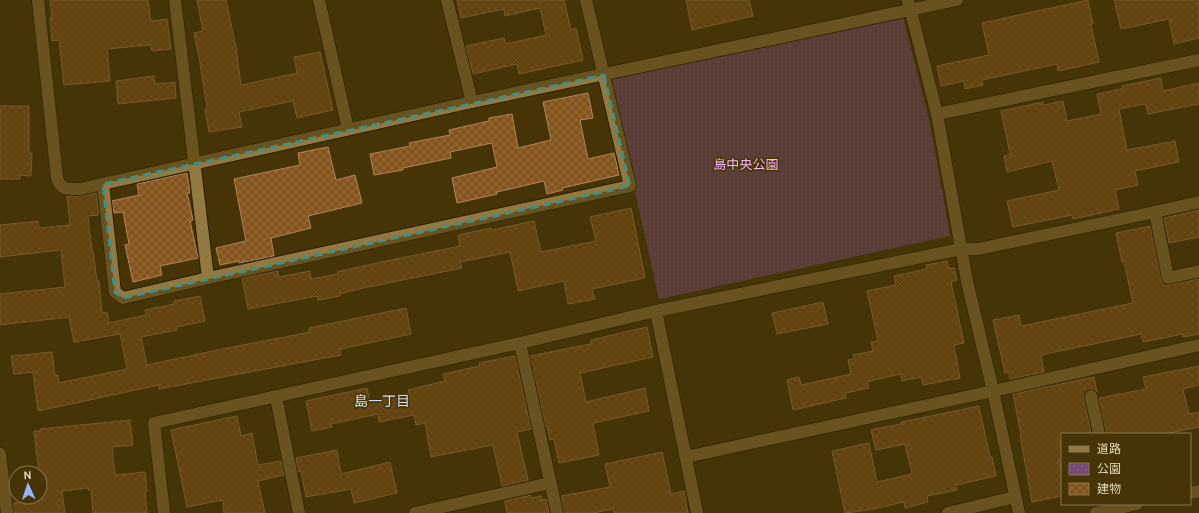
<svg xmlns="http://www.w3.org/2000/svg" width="1199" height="513" font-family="Overpass,'Noto Sans JP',sans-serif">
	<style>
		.park { fill: url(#park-dots) }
		.building { fill: url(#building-cross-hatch); stroke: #b08559 }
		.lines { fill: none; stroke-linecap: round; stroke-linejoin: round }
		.minor-casing { stroke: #281c00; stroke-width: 14 }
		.minor { stroke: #927942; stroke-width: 12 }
		.marked { fill: none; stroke: #448e82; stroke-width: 3; stroke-dasharray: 8 5; stroke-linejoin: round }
		.labels { text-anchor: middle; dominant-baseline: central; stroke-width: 3; stroke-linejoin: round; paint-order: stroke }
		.park-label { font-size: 13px; fill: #f5b2f7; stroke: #463406 }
		.neighbourhood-label { font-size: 14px; fill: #d1def9; stroke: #463406 }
	</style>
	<defs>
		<pattern id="park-dots" width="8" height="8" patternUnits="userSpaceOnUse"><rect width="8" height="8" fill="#754877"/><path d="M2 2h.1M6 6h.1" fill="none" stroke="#886288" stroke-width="1.8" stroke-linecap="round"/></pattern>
		<pattern id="building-cross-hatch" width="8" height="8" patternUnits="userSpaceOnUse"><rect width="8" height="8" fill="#85541d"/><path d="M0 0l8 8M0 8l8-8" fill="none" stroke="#966c3c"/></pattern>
	</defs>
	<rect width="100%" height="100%" fill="#463406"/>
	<path class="park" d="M903 17 930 124 950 236 659 299 610 80Z"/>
	<g class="building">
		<path d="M50 0H148L151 21 167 19 171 49 152 51 151 45 107 49 110 81 64 85 59 40 52 41 50 18H52Z"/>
		<path d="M197 0H226L236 48 241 85 297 73 294 57 320 52 333 110 297 118 293 101 239 112 242 127 209 132 205 109 207 108 199 57 194 33 203 31Z"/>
		<path d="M457 0H564L571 30 576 28 583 60 519 74 517 64 473 74 466 46 504 38 506 44 546 35 540 8 505 16 504 9 461 18Z"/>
		<path d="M686 0H749L753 16 692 30Z"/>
		<path d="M1088 0 1093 24H1091L1099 62 1058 71 1057 64 982 80 983 85 965 89 964 81 941 86 937 66 989 55 982 23Z"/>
		<path d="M1114 0H1199V38L1174 44 1169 19 1121 29Z"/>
		<path d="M154 76 155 84 175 82 176 98 118 104 116 81Z"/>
		<path d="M1161 78 1163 91 1199 83V104L1148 114 1146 104 1119 109 1127 150 1175 141 1179 162 1135 171 1138 185 1115 190 1119 209 1073 219 1072 215 1013 227 1007 201 1059 190 1052 161 1007 172 1004 156 1010 154 1001 111 1043 102 1044 105 1063 101 1067 121 1101 114 1097 94 1122 89V86Z"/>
		<path d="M588 93 593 118 580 120 588 159 614 153 619 175 562 188 563 190 547 194 544 181 497 192V194L457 203 452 178 497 167 492 143 450 152 451 158 403 168V170L374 175 370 154 410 146 409 143 450 135 449 130 489 121V118L512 114 518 148 551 140 543 102Z"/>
		<path d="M0 106H29V153H32L31 176 20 175V179H0Z"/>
		<path d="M328 147 336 180 355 175 362 203 308 216 311 228 271 238 274 256 239 263V261L220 265 216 248 246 241 234 179 300 165 298 153Z"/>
		<path d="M187 173 190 193H187L193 220 190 221 198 258 160 266 162 275 133 282 125 245 129 244 123 212 114 213 112 201 139 195 137 184Z"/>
		<path d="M96 193 99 215 88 216 92 251H93L97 281H99L102 313 107 312 109 323 146 315 145 310 174 304V301L200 296 205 321 176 327 177 330 141 337 147 365 222 349 310 332 309 328 406 308 411 334 340 349 341 355 159 389V385L38 411 33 372 14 374 11 356 52 352 55 375H58L59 383 127 369 120 334 74 342 69 317 0 325V294L65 287 61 250 0 257V225L38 221 39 228 70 225 67 196H80Z"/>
		<path d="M631 208 645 278 592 289 595 299 568 304 564 281 518 291 510 252 460 262 462 268 363 288 340 294V296L318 300 317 296 248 309 242 278 278 271 279 277 310 271 311 279 338 274 337 272 386 261 460 246 458 235 491 228 492 230 534 221 541 252 596 241 590 217Z"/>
		<path d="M1199 210V237L1169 243 1164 218Z"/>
		<path d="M1150 226 1161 279 1164 286 1198 279 1199 286V334L1183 337V334L1143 342 1141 334 1041 355 1044 372 1010 379 1009 372 1005 373 993 320 1019 315 1021 326 1133 303 1124 262H1122L1116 233Z"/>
		<path d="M947 261 949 269 954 268 957 280 951 282 964 343 954 345 960 378 923 385 921 377 902 381 900 374 867 382 869 388 845 393 846 398 793 410 787 380 799 377 801 385 851 374 848 360 854 359 853 355 873 351 871 342 878 341 867 291 896 285 894 276 927 269 926 265Z"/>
		<path d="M823 302 828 324 777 334 772 313Z"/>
		<path d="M647 327 653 357 580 373 586 402 645 388 649 411 593 423 599 455 559 463 554 439 550 440 547 426 546 427 530 356 591 344V340Z"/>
		<path d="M515 356 531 429 517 432 528 480 502 486 493 445 431 457 425 423 416 425 414 415 379 422 378 414 331 424 332 427 312 431 306 401 367 388 370 401 409 393 408 390 445 381 443 374 480 366 479 363Z"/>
		<path d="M1199 366V385L1183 389 1189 414 1199 412V427L1164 434H1106L1099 398 1146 389 1143 377Z"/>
		<path d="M1094 377 1097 392 1094 389H1089L1086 391 1084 397 1091 434H1058L1062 452V460H1059L1062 475V496L1032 502 1020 435H1021L1013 394Z"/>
		<path d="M979 406 990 457H992L996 476 956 485 957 490 927 496 928 502 905 508 904 502 869 510 845 513 832 451 869 443 877 482 912 474 905 444 876 450 871 430 901 424V422Z"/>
		<path d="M237 416 241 436 252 433 258 465 281 461 284 475 258 481 265 513H224L223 500 187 507 171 430Z"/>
		<path d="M130 420 133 445 112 447 115 475 145 472 147 491 145 492 147 513H93L91 490H88V488L62 491 65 513H14L13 503 42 501 40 473H39L34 431H40V429Z"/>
		<path d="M337 450 341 474 390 462 397 493 354 503 351 489 306 497 301 471 298 472 296 458Z"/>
		<path d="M662 452 671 494 684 491 688 513H614L613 509 593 513H564L561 496 610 487 605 464Z"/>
		<path d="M531 495V498L541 496 542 500 546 499 549 513H507L505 501Z"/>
	</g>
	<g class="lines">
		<defs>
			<g id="minor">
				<path d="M38 0 57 178C61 191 68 189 80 189L472 102 957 0"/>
				<path d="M175 0 208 278 630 186 586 0"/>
				<path d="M319 0 348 129"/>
				<path d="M447 0 472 102"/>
				<path d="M908 0 937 114 967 281 993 391 1019 513"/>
				<path d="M937 114 1199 60"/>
				<path d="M103 184 115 292 123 298 208 278"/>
				<path d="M1155 212 1168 278 1199 271"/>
				<path d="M656 311 697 513"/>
				<path d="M520 343 557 513"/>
				<path d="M1091 396 1099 434"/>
				<path d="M276 397 299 513"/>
				<path d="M0 454 7 513"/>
				<path d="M686 457 993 391 1199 345"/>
				<path d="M1190 493 1199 491"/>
				<path d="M164 513 154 423 520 343 656 311 961 249H978L1155 212 1199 202"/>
				<path d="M415 513 550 483"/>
				<path d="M948 513 1015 497"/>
				<path d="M1096 513 1137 504"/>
			</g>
		</defs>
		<use href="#minor" class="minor-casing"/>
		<use href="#minor" class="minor"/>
	</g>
	<path d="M0 0H1199V513H0ZM604 75 630 186 123 298 115 292 103 184Z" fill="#463406" fill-opacity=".55" fill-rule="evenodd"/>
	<path class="marked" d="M604 75 630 186 123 298 115 292 103 184Z"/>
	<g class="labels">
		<g class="park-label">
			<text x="746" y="166">島中央公園</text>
		</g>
		<g class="neighbourhood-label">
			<text x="382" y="402">島一丁目</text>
		</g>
	</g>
	<rect x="1061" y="433" width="130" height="72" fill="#463406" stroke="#86764f"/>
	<rect x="1069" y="446" width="20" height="6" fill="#927942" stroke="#86764f"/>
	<text x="1097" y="453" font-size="12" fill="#e5d8bc">道路</text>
	<rect x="1069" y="463" width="20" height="12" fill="url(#park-dots)" stroke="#86764f"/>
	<text x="1097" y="473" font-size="12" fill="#e5d8bc">公園</text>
	<rect x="1069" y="483" width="20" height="12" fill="url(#building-cross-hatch)" stroke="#86764f"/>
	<text x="1097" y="493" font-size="12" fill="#e5d8bc">建物</text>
	<g transform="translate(28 485) rotate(357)"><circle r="19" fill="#463406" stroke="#86764f"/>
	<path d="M0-3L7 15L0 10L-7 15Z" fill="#96b6fd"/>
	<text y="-6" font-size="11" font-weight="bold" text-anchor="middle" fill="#e5d8bc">N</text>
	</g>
</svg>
